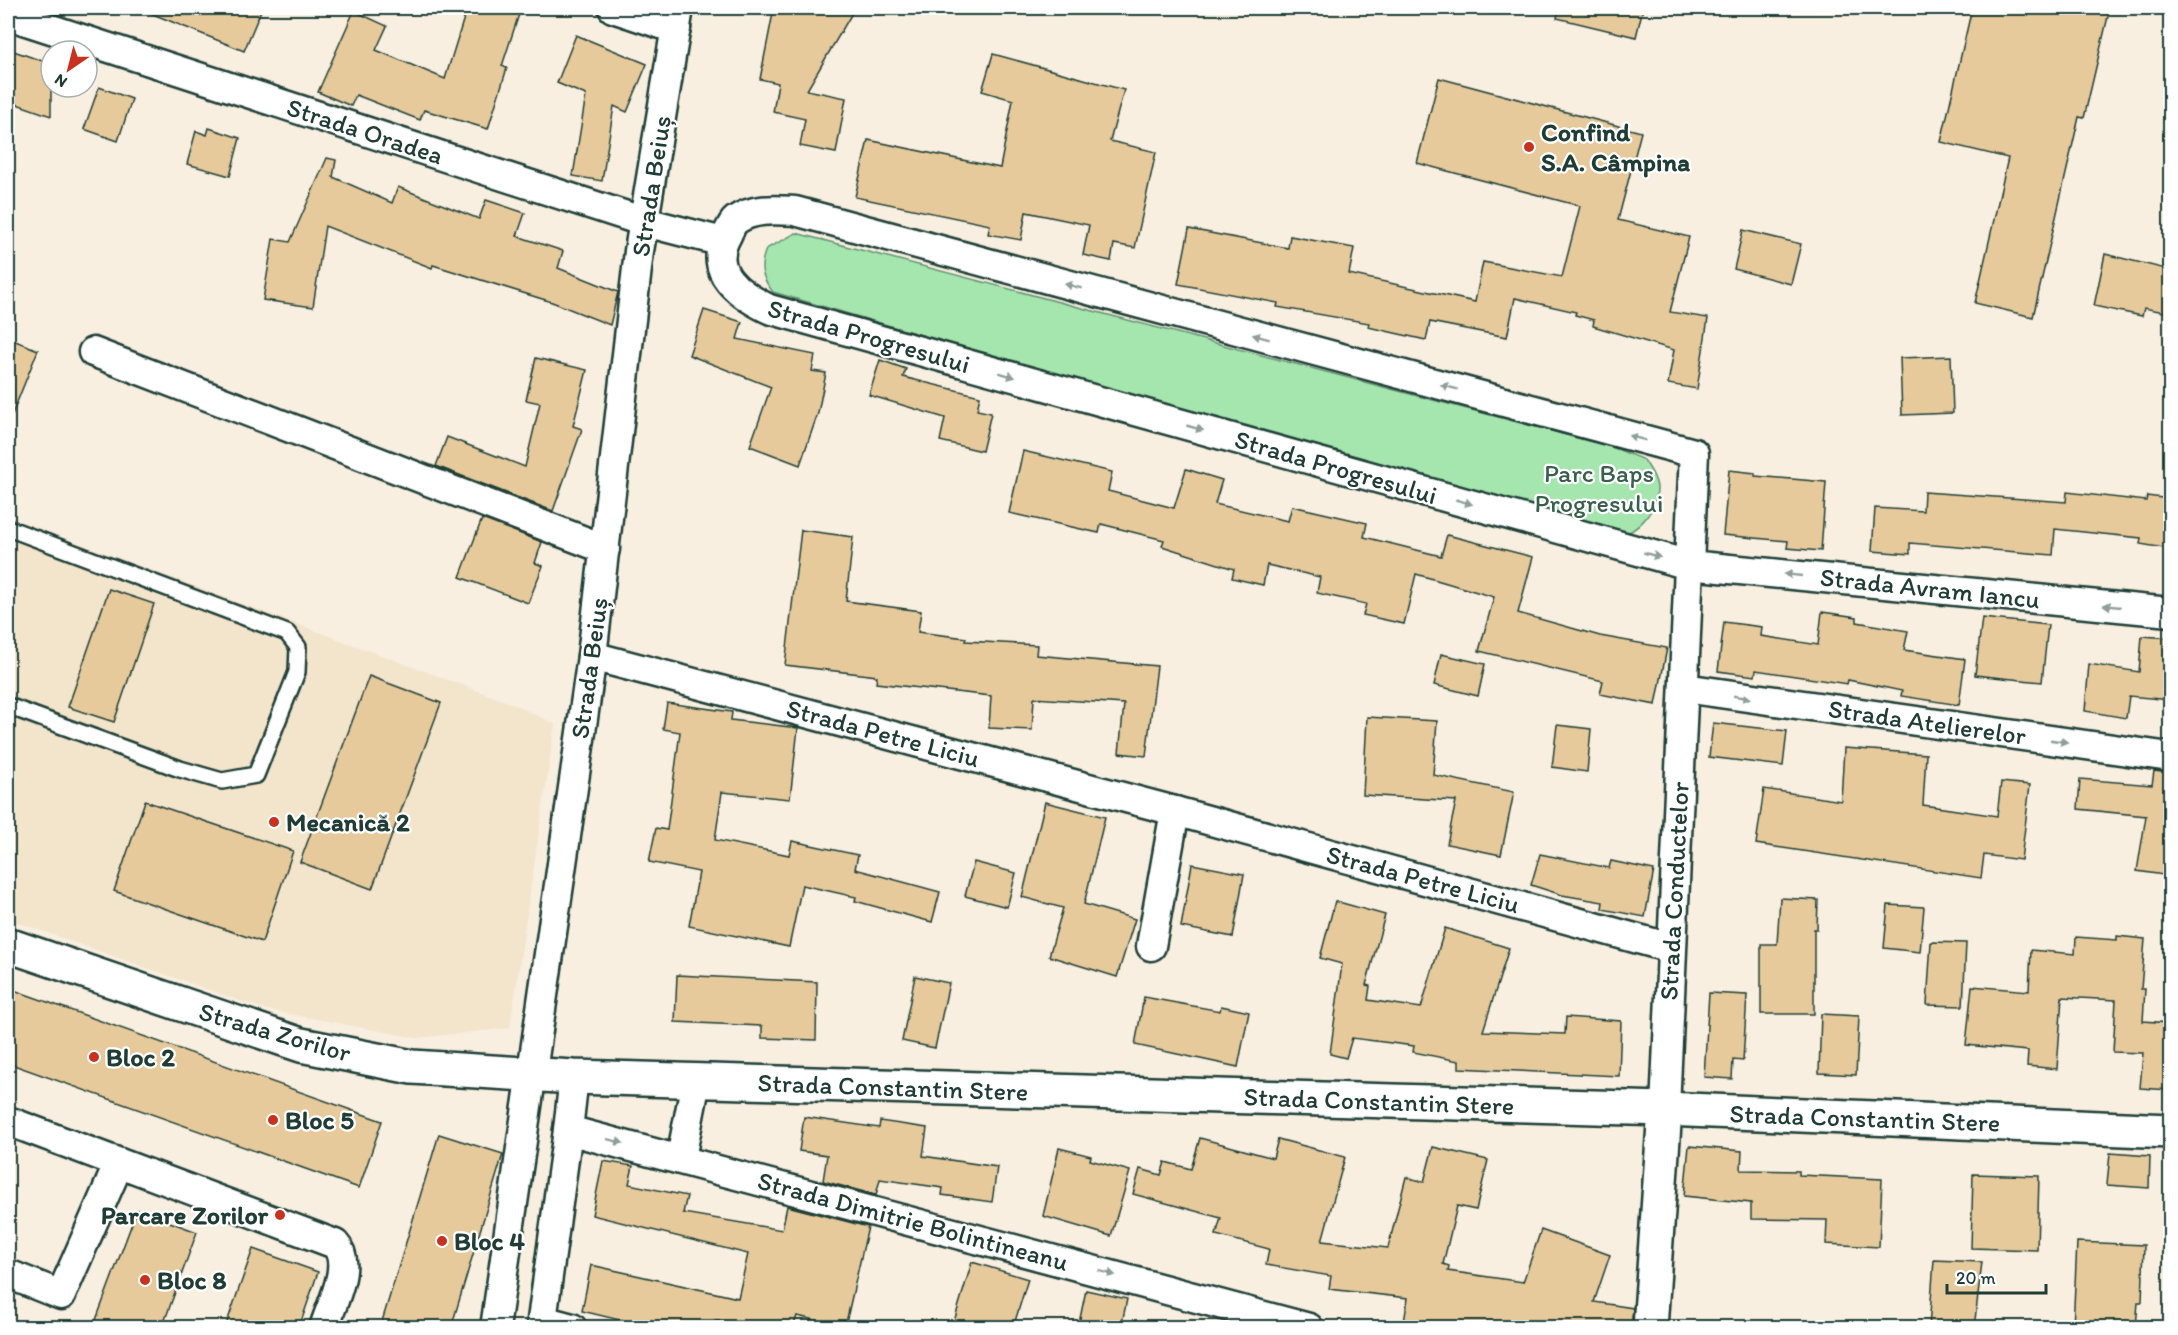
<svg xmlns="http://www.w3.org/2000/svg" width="2178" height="1335" font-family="Itim,sans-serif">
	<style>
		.built { fill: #f3e4cc }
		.green { fill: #a5e6af; stroke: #629272; stroke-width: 1.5 }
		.building { fill: #e7ca9b; stroke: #1f3d34; stroke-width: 1.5 }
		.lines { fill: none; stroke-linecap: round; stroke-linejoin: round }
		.lane-casing { stroke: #1f3d34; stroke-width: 20 }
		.street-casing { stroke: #1f3d34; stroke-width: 33 }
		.secondary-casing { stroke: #1f3d34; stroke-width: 38 }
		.lane { stroke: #fff; stroke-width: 15 }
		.street { stroke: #fff; stroke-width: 28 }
		.secondary { stroke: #fff; stroke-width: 33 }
		.oneway { fill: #8f9e9a }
		.poi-dot { fill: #c8321e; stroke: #fff; stroke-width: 2 }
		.labels { text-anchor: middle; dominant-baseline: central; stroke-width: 4.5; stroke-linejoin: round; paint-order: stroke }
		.street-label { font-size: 26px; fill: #1f3d34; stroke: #fff }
		.poi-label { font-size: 26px; font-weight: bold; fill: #1f3d34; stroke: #fff; text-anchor: start }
		.park-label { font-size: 26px; fill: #3a5f4d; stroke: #fff }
	</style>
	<rect width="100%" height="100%" fill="#f8efe1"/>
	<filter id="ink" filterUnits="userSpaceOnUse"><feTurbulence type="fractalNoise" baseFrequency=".0167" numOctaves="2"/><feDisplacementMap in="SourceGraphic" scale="12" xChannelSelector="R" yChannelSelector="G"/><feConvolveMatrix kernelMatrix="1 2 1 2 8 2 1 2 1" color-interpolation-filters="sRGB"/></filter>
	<g filter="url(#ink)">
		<path class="built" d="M8 517 513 704 555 724 510 1028 417 1038 263 1009 8 919Z"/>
		<path class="green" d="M796 233 1612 447 1644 460C1650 469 1658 481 1657 491 1655 514 1637 531 1618 537L773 292C761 277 759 267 766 249Z"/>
		<g class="building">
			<path d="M138 8H262L244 51Z"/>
			<path d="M467 8H521L502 66 507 68 488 129 424 110 420 120 356 95 351 106 318 92 354 11 387 26 376 50 445 79Z"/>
			<path d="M774 8H855L807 90 846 98 836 153 800 146 805 119 773 112 778 83 760 79Z"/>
			<path d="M1559 8H1643L1636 37 1557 18Z"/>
			<path d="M1972 8H2110L2084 118 2079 117 2033 317 1975 303 2008 158 1941 142Z"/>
			<path d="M576 35 647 64 627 112 614 106 602 181 573 176 586 95 557 83Z"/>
			<path d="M8 49 51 64V116L8 101Z"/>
			<path d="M993 54 1124 90 1110 141 1156 152 1135 248 1114 244 1111 261 1083 255 1089 225 1026 212 1021 240 988 234 990 225 855 197 868 140 1000 168 1013 100 982 91Z"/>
			<path d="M1439 78 1641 132 1618 220 1689 237 1670 312 1708 318 1697 389 1668 384 1674 350 1593 326 1594 320 1575 315 1576 312 1515 298 1507 337 1430 322 1426 340 1368 327 1369 323 1277 307 1278 303 1178 284 1189 229 1288 248 1290 236 1354 248 1349 274 1475 302 1483 262 1562 277 1580 206 1417 163Z"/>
			<path d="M99 87 132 99 118 141 84 129Z"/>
			<path d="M209 128 240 138 230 176 187 164 196 131 207 135Z"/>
			<path d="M327 158 336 160 333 177 392 203 398 187 479 219 486 200 525 213 517 236 563 251 558 268 618 292 610 325 552 302 433 265 432 268 325 226 313 307 263 300 273 239 290 242Z"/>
			<path d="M1743 230 1801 244 1791 284 1734 269Z"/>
			<path d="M2105 254 2170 270V313L2144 308 2142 316 2094 306Z"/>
			<path d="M704 310 742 322 737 339 815 355 812 371 826 373 818 413 800 465 750 446 771 387 689 355Z"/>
			<path d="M8 338 38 350 9 422H8Z"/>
			<path d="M1951 356 1953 413 1902 415 1900 358Z"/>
			<path d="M536 358 587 370 573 426 582 429 553 511 436 466 447 437 525 467 540 403 526 400Z"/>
			<path d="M880 360 906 369 903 377 980 396 977 410 991 413 982 451 940 441 945 418 869 395Z"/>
			<path d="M1023 451 1112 472 1108 491 1174 508 1186 469 1222 480 1215 504 1288 521 1292 506 1367 523 1364 537 1441 556 1447 535 1533 557 1518 613 1600 636 1667 648 1656 705 1600 694 1603 681 1479 651 1494 597 1416 574 1404 624 1363 615 1366 604 1317 593 1320 577 1267 565 1263 585 1232 578 1234 569 1162 546 1164 540 1101 524 1099 533 1009 513Z"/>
			<path d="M1729 470 1755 473V476L1826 482 1821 551 1787 548 1788 541 1723 535Z"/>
			<path d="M1924 492 2066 502 2067 492 2146 501 2147 496 2170 499V549L2140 544 2141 538 2055 529 2053 555 1910 543V554L1872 551 1875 508 1923 511Z"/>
			<path d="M482 519 542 542 535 563 543 566 528 603 460 577Z"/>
			<path d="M801 530 853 537 846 601 921 611 918 632 966 638 965 641 1037 645 1036 655 1157 666 1146 756 1119 753 1124 704 1034 698 1032 730 989 728 991 696 876 683 877 676 785 665Z"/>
			<path d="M109 589 154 604 114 722 68 707Z"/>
			<path d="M1822 612 1857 617V622L1908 631 1904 650 1965 659 1959 705 1901 696 1902 691 1848 680 1847 684 1756 670 1755 676 1718 671 1724 622 1762 627 1761 636 1818 645Z"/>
			<path d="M1982 618 2048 625 2042 682 1975 675Z"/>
			<path d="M2142 636 2170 638V700L2129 696 2126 718 2085 711 2089 664 2139 672Z"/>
			<path d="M1441 654 1485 664 1478 696 1434 685Z"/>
			<path d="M369 676 441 703 372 889 300 862Z"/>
			<path d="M667 703 732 712 731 720 798 728 790 799 722 792 715 840 789 855 792 841 858 855 855 869 940 892 932 922 855 901 856 897 802 885 789 947 689 926 699 872 649 862 656 828 667 830 680 732 663 729Z"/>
			<path d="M1367 717 1437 721 1433 775 1514 792 1501 855 1447 844 1456 801 1363 795Z"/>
			<path d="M1713 723 1787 731 1783 766 1709 757Z"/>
			<path d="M1557 725 1591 729 1587 772 1552 767Z"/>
			<path d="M1844 748 1926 754 1923 805 1997 816 2001 782 2030 785 2021 860 1984 855 1981 878 1756 844 1764 789 1841 801Z"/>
			<path d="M2154 771 2170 773V876L2137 871 2146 816 2078 809 2080 779 2152 785Z"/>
			<path d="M145 801 293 851 262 942 114 891Z"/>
			<path d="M1045 802 1105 817 1084 904 1135 919 1117 977 1049 956 1063 908 1022 897Z"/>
			<path d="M1540 854 1609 868 1611 861 1654 870 1645 917 1602 909 1603 902 1562 895 1531 885Z"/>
			<path d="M974 862 1016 873 1007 907 965 896Z"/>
			<path d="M1192 864 1244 874 1233 937 1181 927Z"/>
			<path d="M1780 898 1818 900 1817 929H1814V1014H1761V944H1777Z"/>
			<path d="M1335 901 1385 915 1366 985 1370 986 1368 1000 1421 1008 1445 928 1509 948 1483 1031 1565 1034 1566 1017 1621 1021 1619 1076 1459 1068V1061L1413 1052 1414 1046 1352 1038 1346 1058 1330 1054 1342 964 1320 958Z"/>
			<path d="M1888 905 1924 907 1920 952 1884 948Z"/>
			<path d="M2117 936 2145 939 2141 989H2145L2143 1021 2170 1023V1090L2140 1088 2143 1053 2113 1052 2116 1000 2062 997 2057 1069 2027 1066 2028 1051 1966 1045 1972 986 2029 991 2031 950 2075 954 2076 937 2117 940Z"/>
			<path d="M1931 942 1966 943 1963 1006 1927 1005Z"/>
			<path d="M677 975 817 982 816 1040 762 1038V1026L675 1022Z"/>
			<path d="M915 976 949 983 935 1048 902 1041Z"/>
			<path d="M8 988 382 1121 359 1188 8 1063Z"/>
			<path d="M1709 993 1747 995 1743 1061 1733 1060 1732 1079 1704 1077Z"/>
			<path d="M1144 997 1220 1011 1221 1006 1249 1012 1238 1067 1135 1045Z"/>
			<path d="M1821 1014 1859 1016 1856 1075 1819 1073Z"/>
			<path d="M804 1117 879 1128 880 1121 927 1128 923 1156 997 1167 992 1202 942 1195 943 1188 880 1179 876 1195 823 1181 827 1155 799 1151Z"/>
			<path d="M439 1134 503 1154 451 1328H380Z"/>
			<path d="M1200 1138 1273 1158 1278 1139 1345 1157 1322 1241 1388 1248 1406 1177 1424 1182 1433 1147 1488 1160 1476 1210 1457 1206 1443 1264 1449 1266 1448 1271 1523 1282 1541 1230 1610 1255 1594 1302 1633 1308 1631 1328H1403L1408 1298 1329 1289 1331 1276 1266 1265 1269 1249 1216 1235 1221 1218 1133 1194 1140 1169 1161 1175 1165 1162 1191 1169Z"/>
			<path d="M1689 1146 1742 1151 1741 1170 1799 1171V1175L1882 1179 1879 1247 1826 1244 1827 1220 1751 1219V1203L1684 1196Z"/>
			<path d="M1059 1148 1091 1156 1090 1160 1130 1171 1111 1236 1043 1216Z"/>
			<path d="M2110 1153 2150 1156 2149 1188 2107 1185Z"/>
			<path d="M603 1161 633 1166 629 1184 687 1196 683 1213 782 1230 787 1206 868 1227 845 1327 797 1316 793 1328H750L715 1320 714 1328H653L582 1311 591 1265 738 1298 748 1254 592 1215Z"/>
			<path d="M1973 1174 2039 1176 2037 1250 1971 1248Z"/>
			<path d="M137 1210 197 1232 162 1328H93Z"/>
			<path d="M2077 1242 2144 1245 2142 1302H2138L2136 1328H2073Z"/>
			<path d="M253 1249 318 1272 299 1328H225Z"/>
			<path d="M1934 1260 1982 1262 1974 1328H1929Z"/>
			<path d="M972 1262 1028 1279 1013 1328H952Z"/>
			<path d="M1086 1290 1127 1299 1121 1328H1078Z"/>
		</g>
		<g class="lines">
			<defs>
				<path id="lane" d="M8 528 287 633 298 647 297 672 256 775 222 781 180 769 8 706"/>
				<g id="street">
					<path d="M613 8 676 29"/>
					<path d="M8 15 645 222 723 242"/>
					<path d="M93 352 605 549"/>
					<path d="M592 656 1175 811 1671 948"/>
					<path d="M1684 688 2170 757"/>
					<path d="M1151 946 1175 811"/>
					<path d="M574 1077 568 1130 1309 1328"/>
					<path d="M1665 1109C1673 891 1684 672 1694 453L795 211C776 210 753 208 736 220 732 223 729 231 727 235 706 272 740 295 769 309L1689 565 2170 612"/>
					<path d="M8 1121 335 1244C354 1264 331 1304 324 1328"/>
					<path d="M568 1130 542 1320 572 1328"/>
					<path d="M681 1158 696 1081"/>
					<path d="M8 1274 61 1295 119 1163"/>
					<path d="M495 1328 592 656 639 251 679 8"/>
				</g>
				<g id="secondary">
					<path d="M8 945 301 1045 412 1067 574 1077 1665 1109 2170 1131"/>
					<path d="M1650 1328 1665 1109"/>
				</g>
			</defs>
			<use href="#lane" class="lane-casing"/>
			<use href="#street" class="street-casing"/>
			<use href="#secondary" class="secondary-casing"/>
			<use href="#lane" class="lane"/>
			<use href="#street" class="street"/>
			<use href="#secondary" class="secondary"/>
		</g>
		<defs><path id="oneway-solid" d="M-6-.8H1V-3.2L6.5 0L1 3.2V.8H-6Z" transform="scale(1.5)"/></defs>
		<g class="oneway">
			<use href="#oneway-solid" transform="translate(1073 286) rotate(-165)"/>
			<use href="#oneway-solid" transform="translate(1261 337) rotate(-165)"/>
			<use href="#oneway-solid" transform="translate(1007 375) rotate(16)"/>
			<use href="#oneway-solid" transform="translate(1449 387) rotate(-165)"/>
			<use href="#oneway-solid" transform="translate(1195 428) rotate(16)"/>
			<use href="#oneway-solid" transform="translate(1637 438) rotate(-165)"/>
			<use href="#oneway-solid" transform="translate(1464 502) rotate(16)"/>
			<use href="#oneway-solid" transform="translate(1652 555) rotate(16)"/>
			<use href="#oneway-solid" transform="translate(1793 575) rotate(-174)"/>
			<use href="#oneway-solid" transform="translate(2112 606) rotate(-174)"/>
			<use href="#oneway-solid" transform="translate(1742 697) rotate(8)"/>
			<use href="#oneway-solid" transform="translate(2059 741) rotate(8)"/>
			<use href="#oneway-solid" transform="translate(615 1141) rotate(14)"/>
			<use href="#oneway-solid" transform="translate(1107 1273) rotate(15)"/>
		</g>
	</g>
	<g class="poi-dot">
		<circle cx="1529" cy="147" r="6"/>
		<circle cx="274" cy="822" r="6"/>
		<circle cx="94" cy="1057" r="6"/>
		<circle cx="273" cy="1120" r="6"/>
		<circle cx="280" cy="1215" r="6"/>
		<circle cx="442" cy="1241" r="6"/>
		<circle cx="145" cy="1280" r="6"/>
	</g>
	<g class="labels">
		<g class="street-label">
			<text transform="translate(365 131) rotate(18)">Strada Oradea</text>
			<text transform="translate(651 186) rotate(-81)">Strada Beiuș</text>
			<text transform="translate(869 336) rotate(16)">Strada Progresului</text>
			<text transform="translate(1336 467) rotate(16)">Strada Progresului</text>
			<text transform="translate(1930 588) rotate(6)">Strada Avram Iancu</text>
			<text transform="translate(589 668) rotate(-82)">Strada Beiuș</text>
			<text transform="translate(1927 722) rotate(8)">Strada Atelierelor</text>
			<text transform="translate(883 733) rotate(15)">Strada Petre Liciu</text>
			<text transform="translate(1423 879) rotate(15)">Strada Petre Liciu</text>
			<text transform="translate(1674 891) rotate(-87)">Strada Conductelor</text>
			<text transform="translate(275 1032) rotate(16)">Strada Zorilor</text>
			<text transform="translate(893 1087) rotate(2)">Strada Constantin Stere</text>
			<text transform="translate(1379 1101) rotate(2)">Strada Constantin Stere</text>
			<text transform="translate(1865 1118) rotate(2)">Strada Constantin Stere</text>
			<text transform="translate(913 1221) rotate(15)">Strada Dimitrie Bolintineanu</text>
		</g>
		<g class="poi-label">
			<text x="1541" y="132">Confind<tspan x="1541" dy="30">S.A. Câmpina</tspan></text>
			<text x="286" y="822">Mecanică 2</text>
			<text x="106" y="1057">Bloc 2</text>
			<text x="285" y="1120">Bloc 5</text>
			<text x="268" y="1215" text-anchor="end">Parcare Zorilor</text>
			<text x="454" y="1241">Bloc 4</text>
			<text x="157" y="1280">Bloc 8</text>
		</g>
		<g class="park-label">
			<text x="1599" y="473">Parc Baps<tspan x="1599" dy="30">Progresului</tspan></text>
		</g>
	</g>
	<rect width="2178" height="1335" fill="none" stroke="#fff" stroke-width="30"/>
	<rect x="15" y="15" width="2148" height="1305" fill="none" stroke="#1f3d34" stroke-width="2" filter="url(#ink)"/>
	<g transform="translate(69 69) rotate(215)"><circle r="28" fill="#ffffff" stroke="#a5b1ae" stroke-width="1.5"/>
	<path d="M0-4.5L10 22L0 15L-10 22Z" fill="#c8321e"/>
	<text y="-9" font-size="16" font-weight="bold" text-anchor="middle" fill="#1f3d34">N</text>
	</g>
	<path d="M1947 1284v9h99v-9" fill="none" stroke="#1f3d34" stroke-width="3"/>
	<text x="1956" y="1284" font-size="18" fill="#1f3d34" stroke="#ffffff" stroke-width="4.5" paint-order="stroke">20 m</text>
</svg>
